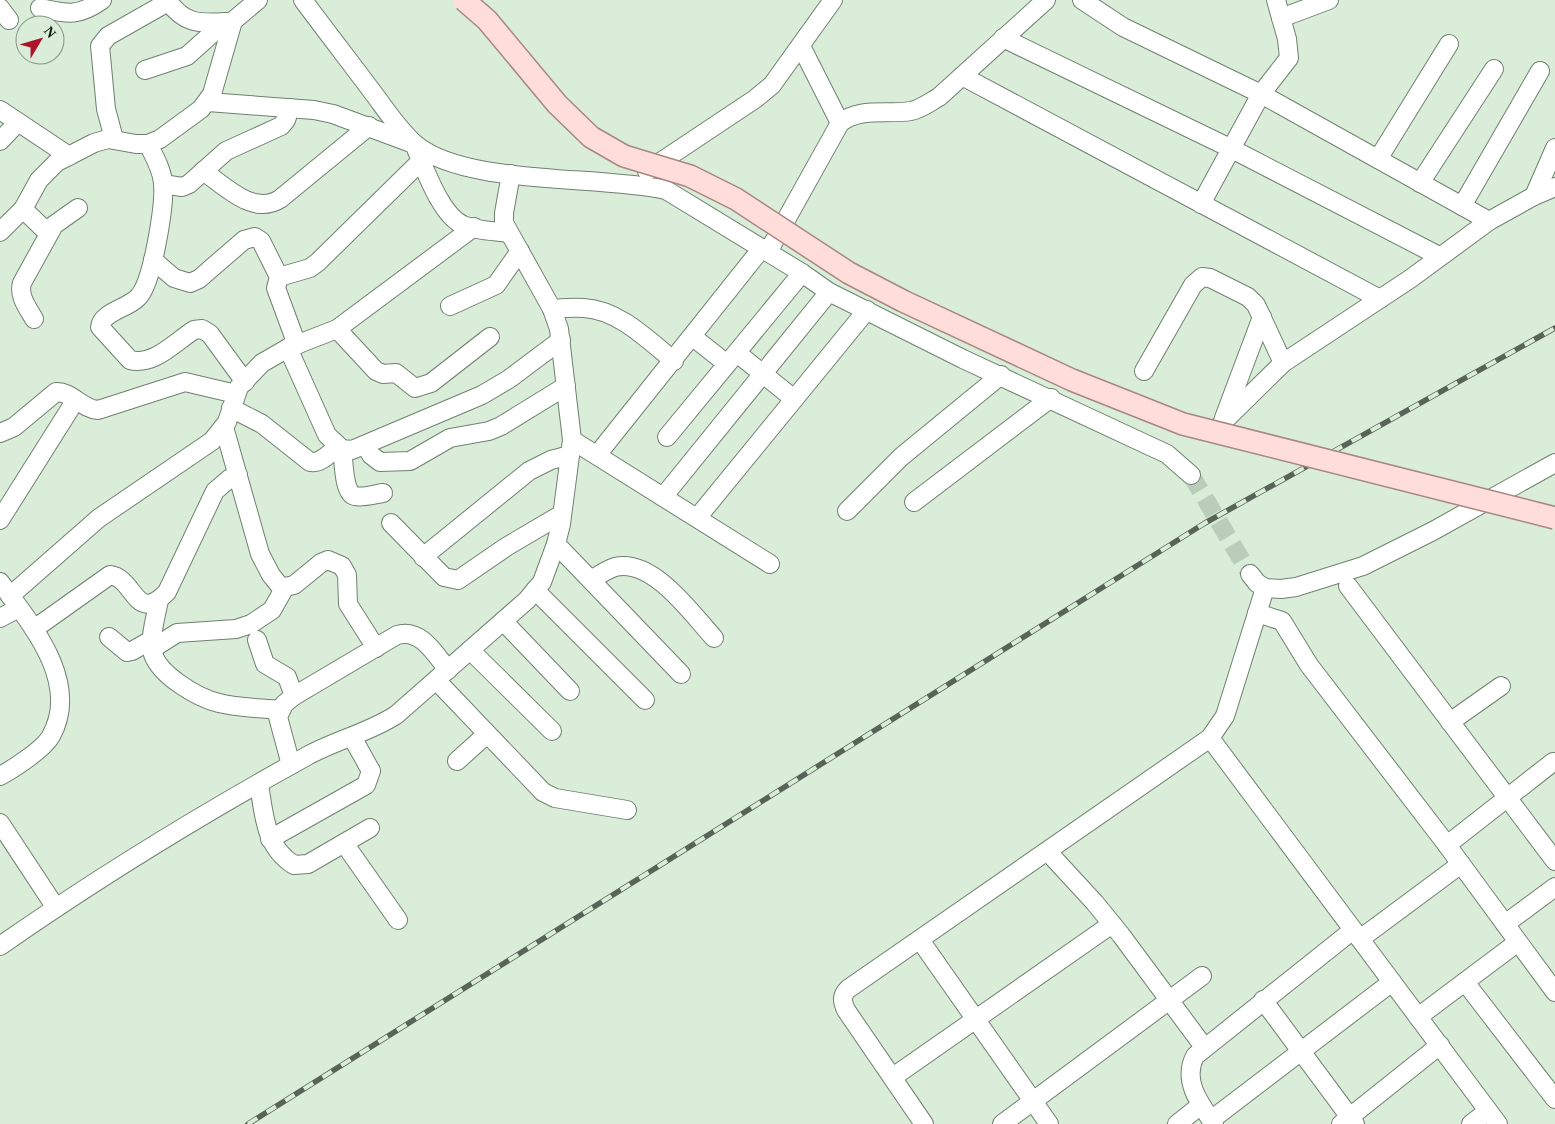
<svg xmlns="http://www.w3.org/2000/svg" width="1555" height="1124" font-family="'Times New Roman',serif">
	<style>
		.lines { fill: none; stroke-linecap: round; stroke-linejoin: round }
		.minor-tunnel { stroke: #baccba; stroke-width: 18; stroke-dasharray: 18 9; stroke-linecap: butt }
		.minor-casing { stroke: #6f816f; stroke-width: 20 }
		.minor { stroke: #fff; stroke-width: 18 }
		.rail-casing { stroke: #586458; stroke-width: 5.5 }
		.rail { stroke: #d9edd9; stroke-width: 4; stroke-dasharray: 11; stroke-linecap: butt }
		.major-bridge-casing { stroke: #a88783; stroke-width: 24; stroke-linecap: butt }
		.major-bridge { stroke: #fedddb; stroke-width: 21 }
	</style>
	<rect width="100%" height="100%" fill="#d9edd9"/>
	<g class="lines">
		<path class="minor-tunnel" d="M1191 475 1250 574"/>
		<defs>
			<g id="minor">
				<path d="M167 0C186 26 200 23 230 22"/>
				<path d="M303 0C326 31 350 62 374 94 386 110 399 130 415 144 465 186 599 175 666 190L802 273 829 292 963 359 1167 454 1191 475"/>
				<path d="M1082 0 1123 27 1261 94 1489 221"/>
				<path d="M0 8 9 20"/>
				<path d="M40 8C68 14 78 17 102 0"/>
				<path d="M1281 18 1329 0"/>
				<path d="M1003 38 1230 148 1439 256"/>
				<path d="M801 46 840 123"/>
				<path d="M145 70 187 56 225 22"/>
				<path d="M962 76 1380 299"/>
				<path d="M208 102 314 110 333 114 414 144C424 166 440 215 463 225 476 231 495 231 509 233"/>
				<path d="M0 110 69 156"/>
				<path d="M114 139 106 109 100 46 108 36 168 2"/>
				<path d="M0 141 18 122"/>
				<path d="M148 144C154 156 162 169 163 183 165 205 153 278 140 295 131 308 102 311 100 327L130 360C154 366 175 342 194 330L202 329 210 334 245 382"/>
				<path d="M1378 159 1449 44"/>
				<path d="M203 171C225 186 253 216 280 199L369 126"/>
				<path d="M647 171 755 99 772 85 833 0"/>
				<path d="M1420 183 1494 69"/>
				<path d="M163 184 182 187 189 184 226 151 281 126 286 120 290 108"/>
				<path d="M1534 196 1555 148"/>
				<path d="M1201 204 1261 94 1289 58 1287 39 1276 0"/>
				<path d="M1462 206 1540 71"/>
				<path d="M23 209 48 233"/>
				<path d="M0 232 23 209 39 180 57 162 94 143 108 139 136 144H148L160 139 201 109 212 94 233 21 258 0"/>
				<path d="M768 252 840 123C860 107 886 115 911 111 921 109 930 102 939 97L1046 0"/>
				<path d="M153 260 174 278 190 283 199 279 244 240 255 237 261 241 279 277"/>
				<path d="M450 306 496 285 520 251"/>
				<path d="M552 309C563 308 574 307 584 308 619 310 648 340 674 361"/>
				<path d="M34 319C28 308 18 296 22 283L54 225 78 208"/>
				<path d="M337 329 376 371 383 374 396 373 415 388 431 383 490 337"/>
				<path d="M693 337 727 364"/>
				<path d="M297 345 276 288 279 277 310 268 318 262 422 160"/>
				<path d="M288 348 327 435 342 449 352 450 482 395 509 379 561 340"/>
				<path d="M737 353 794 399"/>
				<path d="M1144 371 1193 285 1202 277 1210 278 1248 297 1256 305 1283 363"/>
				<path d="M231 408 262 424 310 462C321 464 330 453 338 446"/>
				<path d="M1224 418 1262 317"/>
				<path d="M1222 423 1283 363 1410 279 1489 221 1534 196 1555 187"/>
				<path d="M224 427 260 554 271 575 279 585 285 587 294 585 321 563 328 560 342 566 347 575 348 604 376 648"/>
				<path d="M0 433 14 427 56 392C71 391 82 409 98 410L185 382 236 394"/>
				<path d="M667 437 802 273"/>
				<path d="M572 440 770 564"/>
				<path d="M366 446 371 455 380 462 410 461 450 438 489 431 501 426 566 386"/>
				<path d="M342 449C344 459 343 494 355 496 363 498 375 494 383 493"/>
				<path d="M597 455 762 248"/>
				<path d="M663 497 829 292"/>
				<path d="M914 502 1051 398"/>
				<path d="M847 511 901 457 1001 375"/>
				<path d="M697 518 867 310"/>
				<path d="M0 520 75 401"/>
				<path d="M391 523 444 577 458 580 506 547 562 514"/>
				<path d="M556 544 681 674"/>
				<path d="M423 557 529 471 551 460 570 455"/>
				<path d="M1250 574 1257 583 1265 588 1281 589 1296 587 1363 566 1433 531 1555 463"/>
				<path d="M591 580C599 575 606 570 615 567 653 558 692 614 714 638"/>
				<path d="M0 582C31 624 81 682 51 736 44 749 13 769 0 776"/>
				<path d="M1348 586 1555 861"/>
				<path d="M535 590 645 700"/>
				<path d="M10 596 99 518 212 441 227 422 239 387 262 363 288 348 337 329 474 227"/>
				<path d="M159 600C156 616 150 635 152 650 156 674 198 698 219 703 239 708 260 708 280 710"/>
				<path d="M1257 613 1282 621 1309 665 1447 845 1555 992"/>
				<path d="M0 618 19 608"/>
				<path d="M503 621 570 691"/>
				<path d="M34 629 110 575C135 578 135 625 167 592L215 491 229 479 238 475"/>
				<path d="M109 637 127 652 132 651 153 639"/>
				<path d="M257 640 265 664 287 677 294 696"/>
				<path d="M152 649 177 633 236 629 251 624 272 610 285 587"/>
				<path d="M470 650 552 731"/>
				<path d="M436 680 543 792 555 798 627 810"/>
				<path d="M1450 722 1501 686"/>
				<path d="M1210 738 1498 1124"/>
				<path d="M457 761 487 734"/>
				<path d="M291 765 278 717 284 704 294 696 397 635C421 628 435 654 448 670"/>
				<path d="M259 784C264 815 265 847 294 865L308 864 370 828"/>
				<path d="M0 823 56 908"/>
				<path d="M270 839 366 785 371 771 352 737"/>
				<path d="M344 843 398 920"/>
				<path d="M1447 845 1553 762"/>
				<path d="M1048 852 1095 903 1121 935 1204 1047"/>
				<path d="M1505 924 1555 887"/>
				<path d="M1360 939 1461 864"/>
				<path d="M920 940 1049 1124"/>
				<path d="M0 946C99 877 202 814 307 756 336 740 368 733 396 715L527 600 542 582 556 544 561 524 572 440 559 329 552 309 504 223V213L511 174"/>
				<path d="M1465 982 1555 1099"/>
				<path d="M1263 1000 1355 1124"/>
				<path d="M1418 1017 1518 942"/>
				<path d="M893 1077 1112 924"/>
				<path d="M1211 1120 1392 982"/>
				<path d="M924 1124 846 1010C842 1001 841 996 848 989L1210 738 1225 716 1265 588"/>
				<path d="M1002 1124 1202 976"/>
				<path d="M1177 1124 1201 1105"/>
				<path d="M1214 1124C1200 1104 1182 1081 1195 1056L1353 930"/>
				<path d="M1341 1124 1440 1045"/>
				<path d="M1471 1124 1488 1111"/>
			</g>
		</defs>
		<use href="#minor" class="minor-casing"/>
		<use href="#minor" class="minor"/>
		<defs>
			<path id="rail" d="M248 1124 1205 523 1555 328"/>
		</defs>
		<use href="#rail" class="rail-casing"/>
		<use href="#rail" class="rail"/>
		<defs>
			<path id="major-bridge" d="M464 0 487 20 557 104 591 137 624 156 690 176 736 199 849 273 903 301 1072 380 1183 424 1555 518"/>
		</defs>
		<use href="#major-bridge" class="major-bridge-casing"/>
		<use href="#major-bridge" class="major-bridge"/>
	</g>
	<g transform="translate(40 40) rotate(52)"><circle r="24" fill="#d9edd9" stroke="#879587"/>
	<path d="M0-4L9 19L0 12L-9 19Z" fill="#aa1429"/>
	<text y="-8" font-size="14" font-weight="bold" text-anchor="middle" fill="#0b120b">N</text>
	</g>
</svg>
